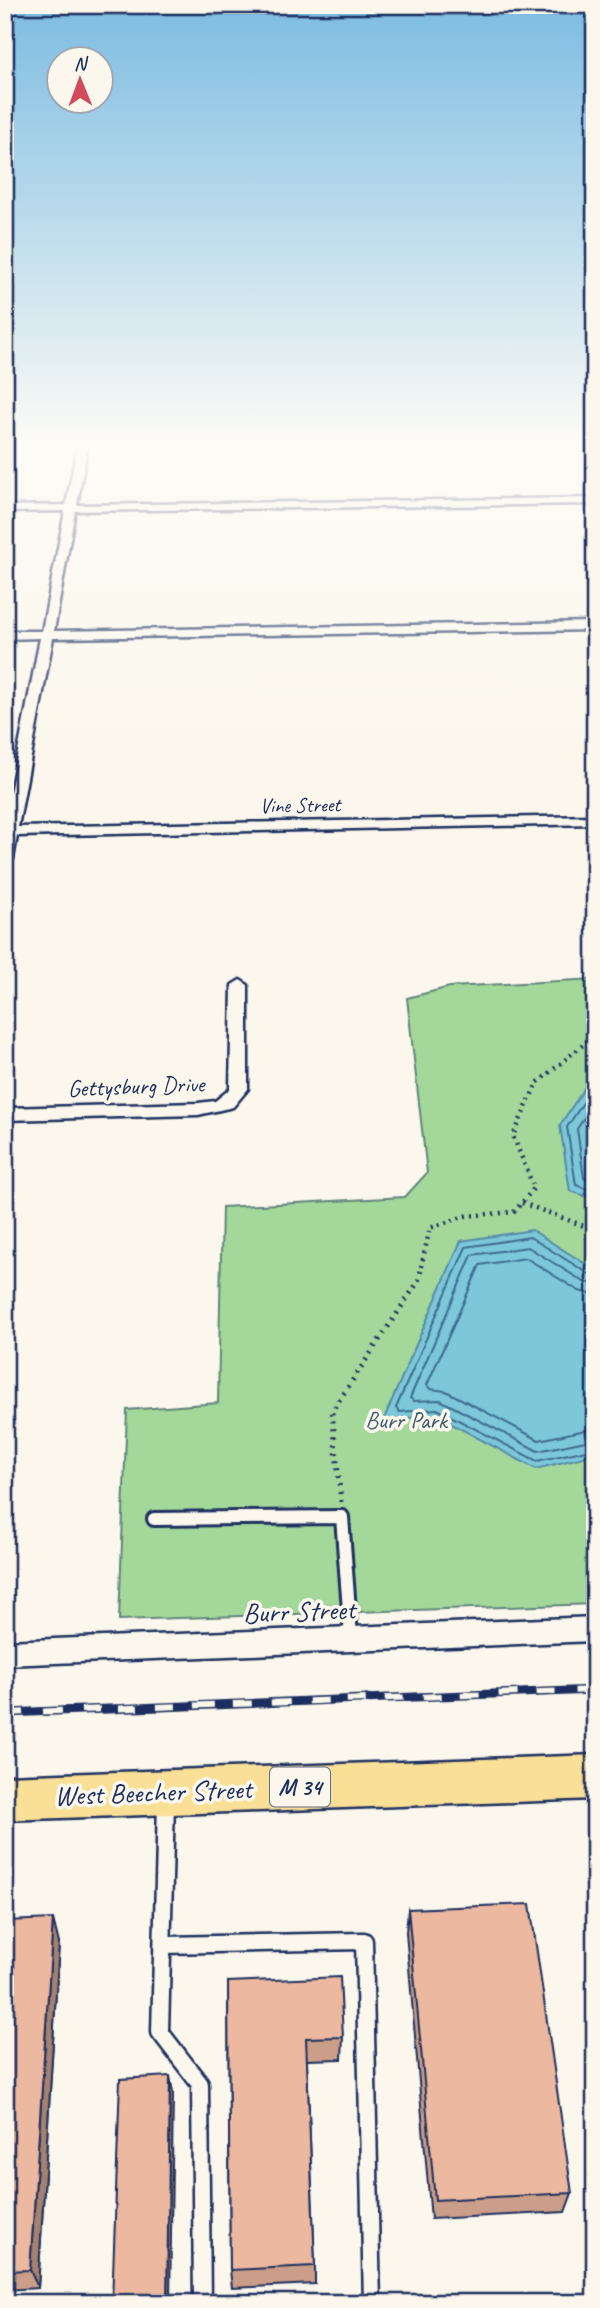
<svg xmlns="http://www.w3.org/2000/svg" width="600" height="2308" font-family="Caveat,sans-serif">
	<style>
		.green { fill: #a4d89a; stroke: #60847c; stroke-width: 2 }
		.water { fill: #7bc8d9; stroke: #558ba8; stroke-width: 2 }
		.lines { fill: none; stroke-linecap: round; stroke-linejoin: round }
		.shore { stroke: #416c8f; stroke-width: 2 }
		.lane-far1-casing { stroke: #1b2f5e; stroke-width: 18 }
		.lane-casing { stroke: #1b2f5e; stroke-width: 21 }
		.street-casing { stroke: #1b2f5e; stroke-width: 5 }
		.primary-casing { stroke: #1b2f5e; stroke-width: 5 }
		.path-far1 { stroke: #1b2f5e; stroke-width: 4.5; stroke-dasharray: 2 5; stroke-linecap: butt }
		.path { stroke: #1b2f5e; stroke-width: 5; stroke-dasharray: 2 6; stroke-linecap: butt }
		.lane-far1 { stroke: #fbf7ec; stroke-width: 12 }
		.lane { stroke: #fbf7ec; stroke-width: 16 }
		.street { fill: #fbf7ec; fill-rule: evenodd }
		.primary { fill: #fadf96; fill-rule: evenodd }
		.rail-casing { stroke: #1b2f5e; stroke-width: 9 }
		.rail { stroke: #fbf7ec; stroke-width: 6; stroke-dasharray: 19; stroke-linecap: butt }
		.wall { fill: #cb9e89; stroke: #1b2f5e; stroke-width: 2 }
		.shaded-wall { fill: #a5816f; stroke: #1b2f5e; stroke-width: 2 }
		.building { fill: #ecb89f; stroke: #1b2f5e; stroke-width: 2 }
		.labels { text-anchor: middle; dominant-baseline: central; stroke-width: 7; stroke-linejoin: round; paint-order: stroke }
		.far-street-label { font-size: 21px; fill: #1b2f5e; stroke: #fbf7ec }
		.shield { fill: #fbf7ec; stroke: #5e6b89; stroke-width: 2 }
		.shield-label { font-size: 23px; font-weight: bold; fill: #1b2f5e }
		.street-label { font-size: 24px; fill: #1b2f5e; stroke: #fbf7ec }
		.park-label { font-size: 24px; fill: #3d596d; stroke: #fbf7ec }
		.near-street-label { font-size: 28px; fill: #1b2f5e; stroke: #fbf7ec }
	</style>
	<rect width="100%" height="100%" fill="#fbf7ec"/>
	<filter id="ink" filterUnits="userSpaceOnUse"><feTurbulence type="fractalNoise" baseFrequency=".0143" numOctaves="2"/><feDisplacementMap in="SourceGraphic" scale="14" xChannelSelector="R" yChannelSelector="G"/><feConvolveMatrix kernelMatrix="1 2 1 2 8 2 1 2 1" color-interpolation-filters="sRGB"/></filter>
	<g filter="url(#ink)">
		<path class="green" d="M595 979V1604L119 1620 127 1410 218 1403 222 1207 405 1197 427 1173 407 998 450 987Z"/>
		<g class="water">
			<path d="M595 1072V1199L570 1191 560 1125Z"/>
			<path d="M532 1230 595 1270V1454L536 1469 435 1415 383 1421 461 1241Z"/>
		</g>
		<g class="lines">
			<g class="shore">
				<path d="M595 1085 567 1127 576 1185 595 1192"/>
				<path d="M595 1101 577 1129 584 1178 595 1183"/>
				<path d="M595 1275 589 1274 530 1237 466 1247 396 1408 400 1412 437 1409 537 1461 595 1448"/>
				<path d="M595 1284 584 1282 528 1247 472 1255 410 1398 414 1401 440 1400 538 1451 595 1439"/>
				<path d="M595 1295 579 1291 526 1258 480 1265 427 1385 430 1389 446 1391 539 1440 595 1428"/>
			</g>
			<defs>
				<path id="lane-far1" d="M154 1519 342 1517 351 1637"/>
				<g id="lane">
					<path d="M166 1803 160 2032 200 2084 202 2303"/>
					<path d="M164 1945 364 1941 372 2303"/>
				</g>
				<g id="street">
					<path d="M78 443H88L77 505 595 498V504L75 511 54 631 595 622V630L53 638 18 827 595 816V824L17 836 13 859 5 863V819L40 638 5 639V631H42L65 511 5 512V506L66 505Z"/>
					<path d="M240 980 248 985V1089L233 1107 198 1115 5 1120V1108L198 1103 215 1101 230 1089 232 985Z"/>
					<path d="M595 1617V1641L5 1665V1641Z"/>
				</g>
				<path id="primary" d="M595 1755V1799L5 1820V1776Z"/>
			</defs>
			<use href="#lane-far1" class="lane-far1-casing"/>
			<use href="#lane" class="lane-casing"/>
			<use href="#street" class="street-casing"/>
			<use href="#primary" class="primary-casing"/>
			<g class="path-far1">
				<path d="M522 1203 595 1230"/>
				<path d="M421 1267 430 1228 465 1216 514 1212 534 1188 513 1136 537 1083 595 1035"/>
			</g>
			<path class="path" d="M341 1502 332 1411 418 1282 422 1266"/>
			<use href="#lane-far1" class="lane-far1"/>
			<use href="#lane" class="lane"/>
			<use href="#street" class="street"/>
			<use href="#primary" class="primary"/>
			<defs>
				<path id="rail" d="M5 1713 595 1690"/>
			</defs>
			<use href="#rail" class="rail-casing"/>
			<use href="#rail" class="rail"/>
		</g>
		<g class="wall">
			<path d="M408 1909 572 2193 565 2212 431 2219 406 1933Z"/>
			<path d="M5 1921 59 1943 38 2288 5 2290Z"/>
			<path d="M228 1982 343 2037 342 2059 307 2060 315 2266V2284L232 2288 230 2270Z"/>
		</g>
		<g class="shaded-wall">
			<path d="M53 1919 59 1943 38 2288 30 2270Z"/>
			<path d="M170 2076 173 2093 170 2303H167Z"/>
		</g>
		<g class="building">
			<path d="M530 1904 572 2193 435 2200 408 1909Z"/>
			<path d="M53 1919 30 2270 5 2271V1921Z"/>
			<path d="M340 1977 343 2037 306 2038 315 2266 230 2270 228 1982Z"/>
			<path d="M170 2076 167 2302 112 2303 120 2079Z"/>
		</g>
	</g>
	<linearGradient id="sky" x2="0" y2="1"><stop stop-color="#7cbce2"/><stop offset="0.58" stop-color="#fdfbf6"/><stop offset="1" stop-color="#fdfbf6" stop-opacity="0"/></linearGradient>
	<rect width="600" height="766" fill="url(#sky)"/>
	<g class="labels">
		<g class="far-street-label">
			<text transform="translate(300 805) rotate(-1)">Vine Street</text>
		</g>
		<rect class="shield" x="270" y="1767.5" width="60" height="39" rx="5"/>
		<g class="shield-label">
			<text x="300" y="1787">M 34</text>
		</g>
		<g class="street-label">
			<text transform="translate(136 1086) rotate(-2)">Gettysburg Drive</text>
		</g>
		<g class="park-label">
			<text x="406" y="1420">Burr Park</text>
		</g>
		<g class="near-street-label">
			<text transform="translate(299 1611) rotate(-2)">Burr Street</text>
			<text transform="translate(153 1792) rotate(-2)">West Beecher Street</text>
		</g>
	</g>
	<rect width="600" height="2308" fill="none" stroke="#fbf7ec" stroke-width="28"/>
	<rect x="14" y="14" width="572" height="2280" fill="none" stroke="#1b2f5e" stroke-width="2.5" filter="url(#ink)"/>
	<g transform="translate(80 80) rotate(359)"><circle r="33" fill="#fbf7ec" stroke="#a1a7b3" stroke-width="2"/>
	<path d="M0-5L12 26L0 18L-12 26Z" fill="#d1495b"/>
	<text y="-10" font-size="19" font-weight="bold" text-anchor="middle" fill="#1b2f5e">N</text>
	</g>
</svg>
